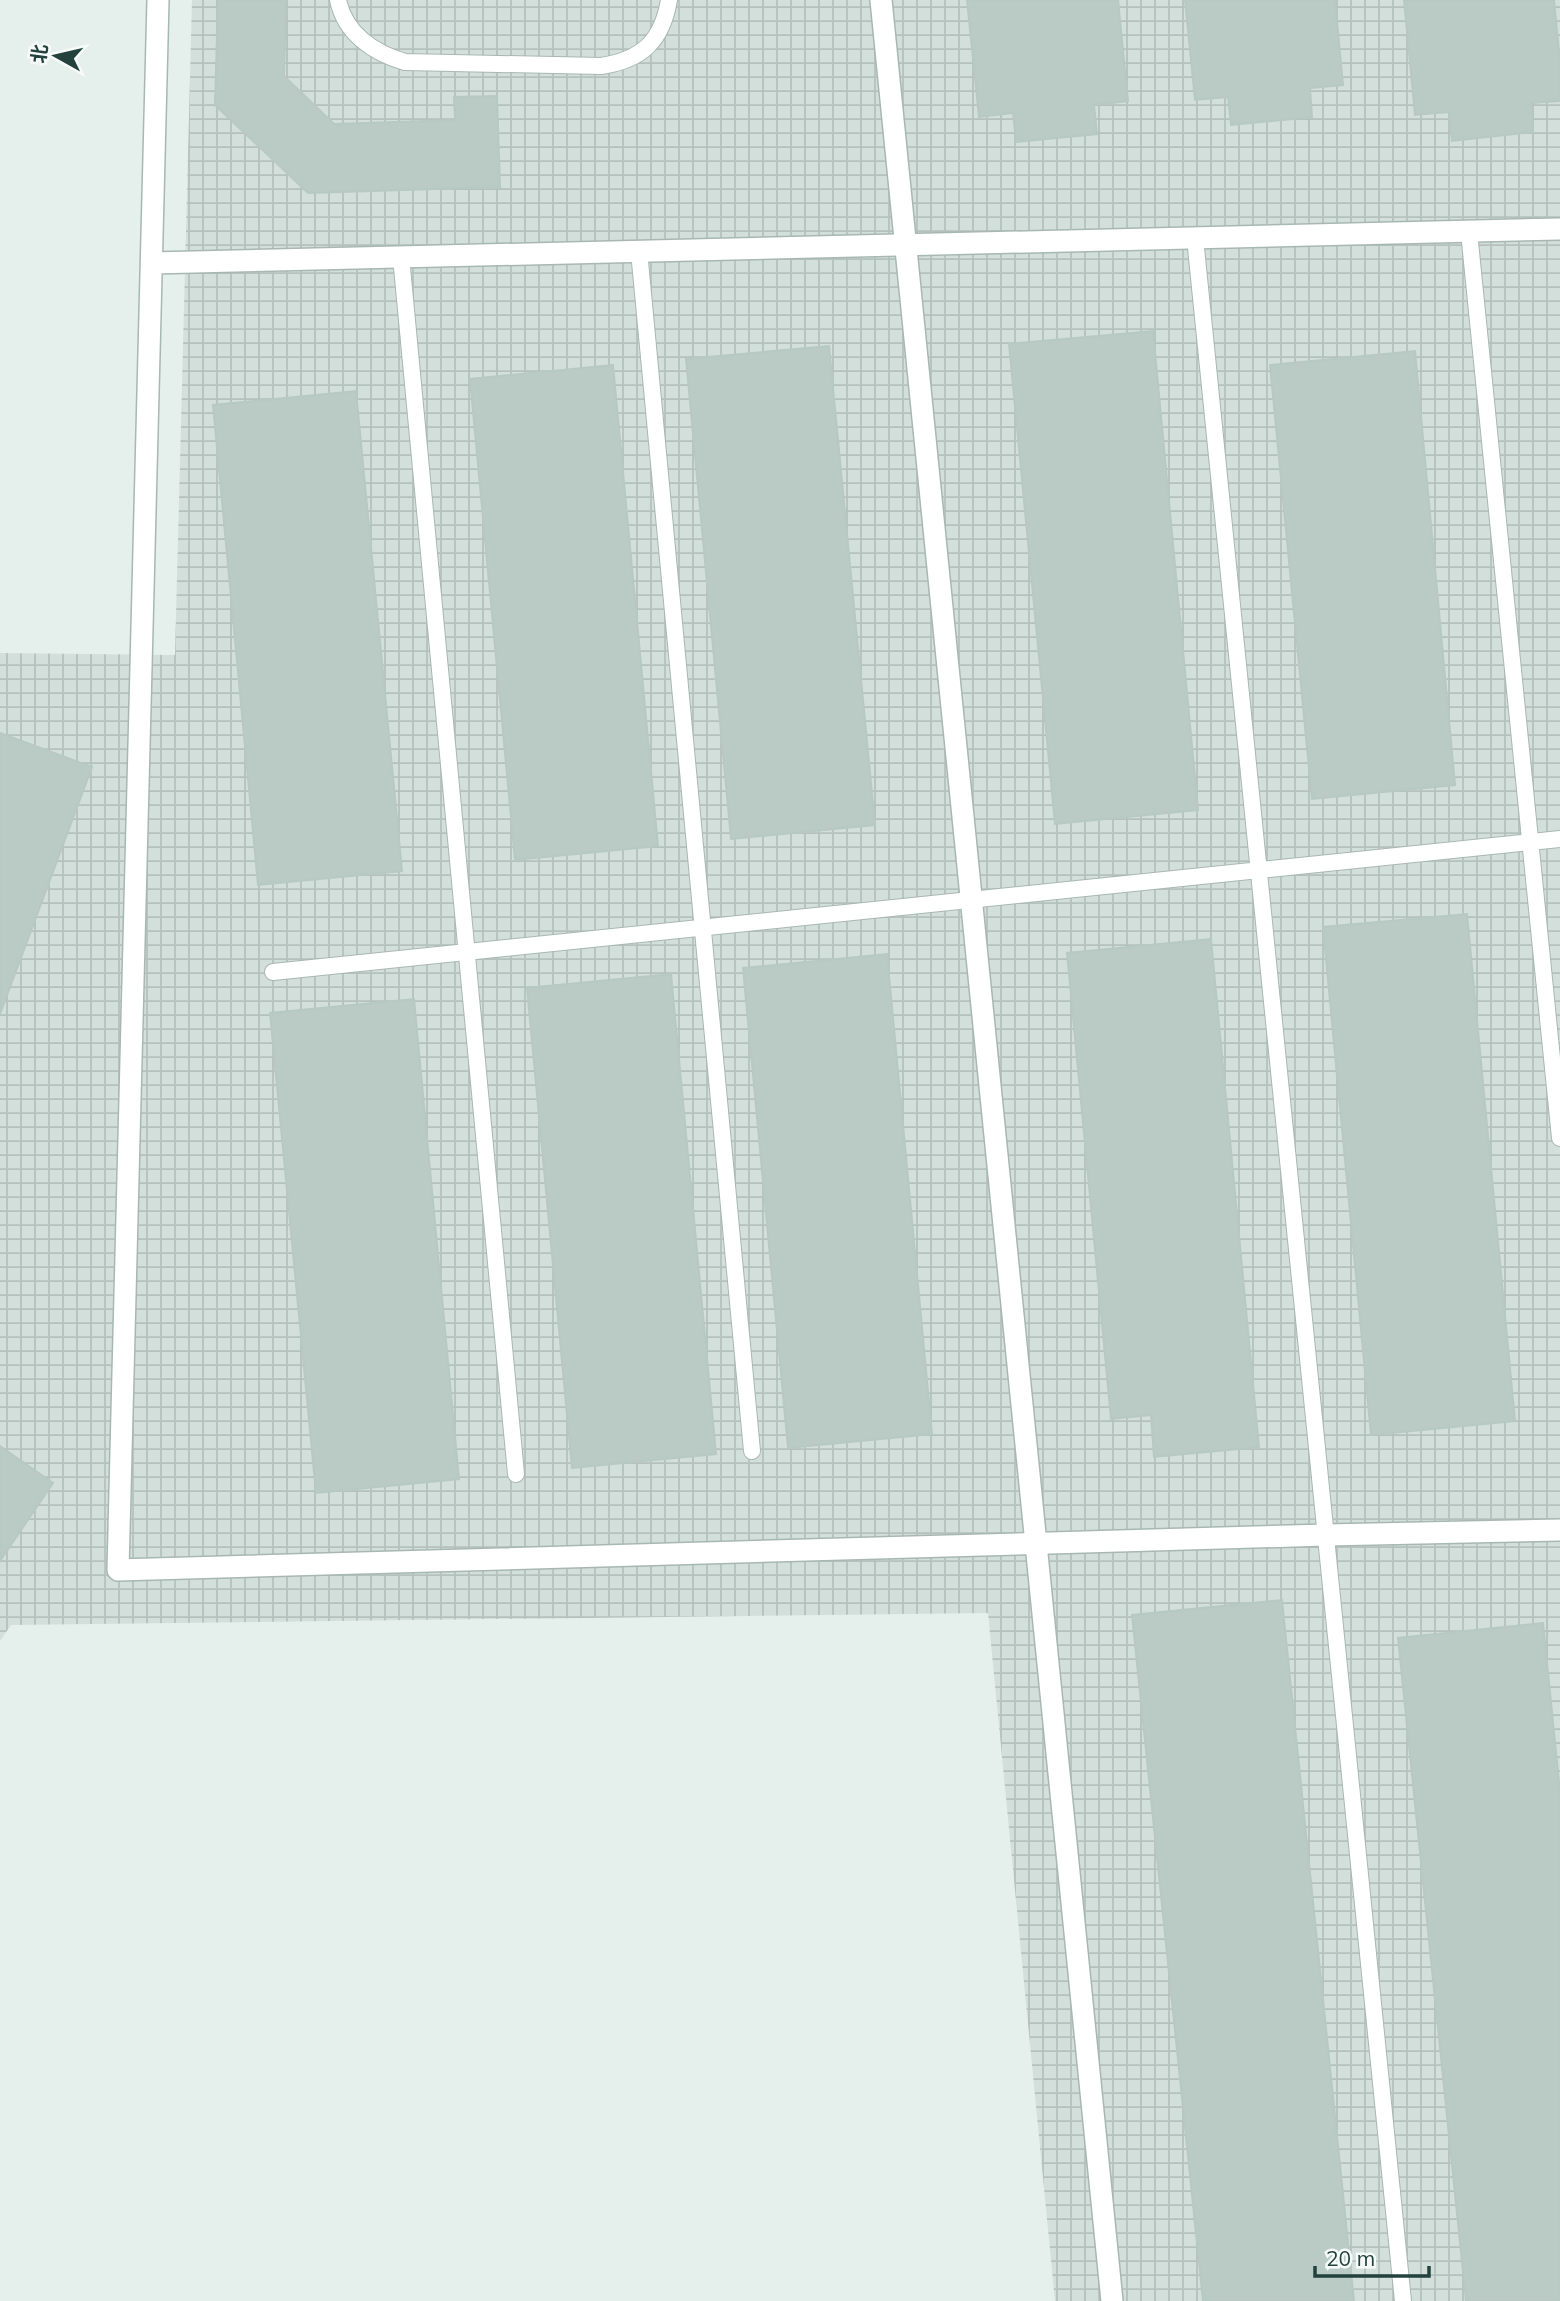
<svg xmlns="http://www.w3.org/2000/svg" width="1560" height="2301" font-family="Mulish,'Noto Sans SC',sans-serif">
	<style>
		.industrial { fill: url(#industrial-grid) }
		.building { fill: #bacac5; stroke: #b7c9c3; stroke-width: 2 }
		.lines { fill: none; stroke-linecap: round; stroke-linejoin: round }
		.service-casing { stroke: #a7b8b3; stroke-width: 18 }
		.minor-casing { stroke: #a7b8b3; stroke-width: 24 }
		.service { stroke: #fff; stroke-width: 16 }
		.minor { stroke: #fff; stroke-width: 21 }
	</style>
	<defs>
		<pattern id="industrial-grid" width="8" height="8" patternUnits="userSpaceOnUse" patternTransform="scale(1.75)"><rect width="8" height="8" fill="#d3dfda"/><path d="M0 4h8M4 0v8" fill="none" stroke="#b5c1bc"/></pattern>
	</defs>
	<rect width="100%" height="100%" fill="#e5efeb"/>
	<path class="industrial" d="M192 0H1560V2301H1055L988 1613 11 1625 0 1641V653L175 655Z"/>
	<g class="building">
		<path d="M218 0H286L284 76 334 124 455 120 454 97 497 96 500 187 308 193 215 105Z"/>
		<path d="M967 0H1118L1128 101 1094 105 1097 134 1016 142 1013 113 979 117Z"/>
		<path d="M1185 0H1335L1343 85 1310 88 1312 117 1231 125 1228 97 1195 100Z"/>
		<path d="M1404 0H1554L1560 62V101L1531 103 1533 132 1452 141 1449 112 1415 115Z"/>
		<path d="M1153 331 1198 810 1055 824 1009 344Z"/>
		<path d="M829 346 875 825 731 839 686 359Z"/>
		<path d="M1415 351 1455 785 1312 799 1270 365Z"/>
		<path d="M613 365 658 846 515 860 470 379Z"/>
		<path d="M356 391 402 871 258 885 213 405Z"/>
		<path d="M0 733 92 767 0 1014Z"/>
		<path d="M1467 914 1515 1421 1371 1435 1323 927Z"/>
		<path d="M1211 939 1259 1447 1154 1457 1151 1415 1111 1419 1067 953Z"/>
		<path d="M887 954 932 1434 788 1448 743 968Z"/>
		<path d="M671 974 716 1454 572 1468 527 988Z"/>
		<path d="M414 999 459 1479 316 1493 270 1013Z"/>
		<path d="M0 1446 53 1483 0 1561Z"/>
		<path d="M1282 1600 1354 2301H1203L1132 1615Z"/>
		<path d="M1543 1623 1560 1792V2301H1466L1398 1638Z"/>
	</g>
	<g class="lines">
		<defs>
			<g id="service">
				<path d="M338 0C345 34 374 53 405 62L601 66C642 60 662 41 669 0"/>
				<path d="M1469 232 1560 1138"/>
				<path d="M1195 238 1403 2301"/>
				<path d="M639 251 752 1451"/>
				<path d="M401 257 516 1474"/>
				<path d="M273 972 1560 839"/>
			</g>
			<g id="minor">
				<path d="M158 0 118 1570 1326 1535 1560 1530"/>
				<path d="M881 0 1112 2301"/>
				<path d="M152 263 1560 229"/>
			</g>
		</defs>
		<use href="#service" class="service-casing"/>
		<use href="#minor" class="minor-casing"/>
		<use href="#service" class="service"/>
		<use href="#minor" class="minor"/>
	</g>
	<g transform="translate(56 56) rotate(278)" stroke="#f6fbf9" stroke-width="5" paint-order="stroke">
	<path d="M0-5L12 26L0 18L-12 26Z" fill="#23423d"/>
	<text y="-10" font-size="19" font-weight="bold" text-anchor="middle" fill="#23423d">北</text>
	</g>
	<path d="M1315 2266v10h114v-10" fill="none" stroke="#23423d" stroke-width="3.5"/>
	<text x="1326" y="2266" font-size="21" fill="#23423d" stroke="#f6fbf9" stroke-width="5" paint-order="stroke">20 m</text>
</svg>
